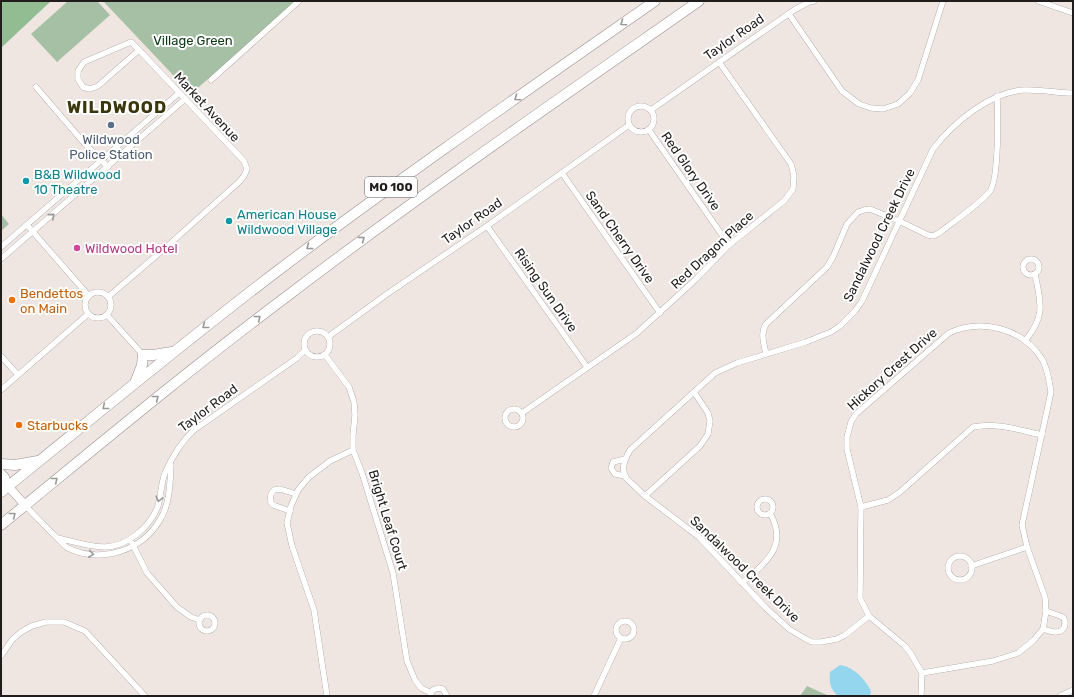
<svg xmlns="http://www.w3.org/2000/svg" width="1074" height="697" font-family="Rubik,sans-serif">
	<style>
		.green { fill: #a6c0a6 }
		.forest { fill: #92bd93 }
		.water { fill: #94d6ee }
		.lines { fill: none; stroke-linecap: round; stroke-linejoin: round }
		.street-casing { stroke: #98908d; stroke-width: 6 }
		.secondary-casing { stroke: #98908d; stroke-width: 9 }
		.highway-casing { stroke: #98908d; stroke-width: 11 }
		.street { stroke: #fff; stroke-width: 5.5 }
		.secondary { stroke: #fff; stroke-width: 8 }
		.highway { stroke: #fff; stroke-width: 10 }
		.oneway { stroke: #9b9999 }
		.service-dot { fill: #5c6f8a; stroke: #fff; stroke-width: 1.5 }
		.culture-dot { fill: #0f9aa8; stroke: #fff; stroke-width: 1.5 }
		.hotel-dot { fill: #d1479c; stroke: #fff; stroke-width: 1.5 }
		.food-dot { fill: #e8710a; stroke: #fff; stroke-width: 1.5 }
		.labels { text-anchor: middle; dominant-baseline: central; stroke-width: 4; stroke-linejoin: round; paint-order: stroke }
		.shield { fill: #fff; stroke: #636160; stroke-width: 1 }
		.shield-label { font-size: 12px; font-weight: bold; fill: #201d1c }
		.street-label { font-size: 13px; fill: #201d1c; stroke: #fff }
		.park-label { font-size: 13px; fill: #0a3910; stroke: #fff }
		.service-label { font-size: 13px; fill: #4e5e75; stroke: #fff }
		.culture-label { font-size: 13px; fill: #0d838f; stroke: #fff; text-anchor: start }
		.hotel-label { font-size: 13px; fill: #b23c85; stroke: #fff; text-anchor: start }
		.food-label { font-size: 13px; fill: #c56008; stroke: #fff; text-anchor: start }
		.district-label { font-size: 17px; font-weight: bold; letter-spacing: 1px; fill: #3c360c; stroke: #fff }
	</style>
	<rect width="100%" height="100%" fill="#efe6e2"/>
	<g class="green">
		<path d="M68 1H97L110 15 57 62 31 34Z"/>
		<path d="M103 1H296L191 94Z"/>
		<path d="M1 214 9 224 1 231Z"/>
		<path d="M807 686 829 696H800Z"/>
	</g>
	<path class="forest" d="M1 1H51L1 48Z"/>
	<path class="water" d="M840 665C854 667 865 679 871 691L870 696H838C830 689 829 682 830 672Z"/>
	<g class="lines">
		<defs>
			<g id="street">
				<path d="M1038 1 1073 13"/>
				<path d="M789 14 842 91 859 104 871 108 883 109 898 104 910 93 918 80 943 1"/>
				<path d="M131 42 139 50 98 86 90 89 83 87 78 79V71L84 62Z"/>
				<path d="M211 80 299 1"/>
				<path d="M36 87 85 144 108 167"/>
				<circle cx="641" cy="119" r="13"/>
				<path d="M651 110 794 10 809 2 814 1"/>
				<path d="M649 130 729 245"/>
				<path d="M562 173 660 313"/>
				<path d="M27 225 89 296"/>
				<path d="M487 226 587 367"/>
				<path d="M1 247 179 93"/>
				<path d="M1 259 185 99"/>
				<circle cx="1031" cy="267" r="8"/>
				<circle cx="98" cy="305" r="13"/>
				<path d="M108 297 164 249 239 182 244 176 247 169 244 161 139 50"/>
				<path d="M107 315 143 355"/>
				<circle cx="317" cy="344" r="13"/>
				<path d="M328 337 387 294 487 226 629 125"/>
				<path d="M1025 341C1046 315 1041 304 1035 274"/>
				<path d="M766 354C764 343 760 334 766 324L827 267 833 257 847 224 858 212 864 210 870 209 899 221 928 235 933 236 939 233C953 222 980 204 990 191 999 178 998 115 997 96"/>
				<path d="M325 355 349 387 354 402 355 415 353 435V450L362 473 393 573 407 661 415 680 421 688 431 693"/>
				<path d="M1 356 18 375"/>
				<path d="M1 390 88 314"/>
				<circle cx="514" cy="418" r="9"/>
				<path d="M522 413 637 333 695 280 729 245 784 201 793 189 794 176 791 164 719 62"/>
				<path d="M625 459 613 462 611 468 615 474 625 476"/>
				<path d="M645 496 700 446 708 434 710 421 708 413 694 392"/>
				<circle cx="765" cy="507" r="8"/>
				<path d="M25 505C35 516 46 527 57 538 61 541 64 546 68 548 101 564 143 551 161 518 170 503 170 482 171 465"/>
				<path d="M861 507 888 500 900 492 973 427C996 422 1019 430 1042 435"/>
				<path d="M290 511 273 505 270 501 271 494 274 490 280 489 296 494"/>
				<path d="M57 538C73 541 88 547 105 547 128 546 150 527 158 506 161 495 161 484 165 473 172 457 181 442 194 430L297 358 305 350"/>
				<path d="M132 543 147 573 177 607 191 617 200 620"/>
				<circle cx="960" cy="568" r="12"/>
				<path d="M971 566 1027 547"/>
				<path d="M742 583C765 563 789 547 770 513"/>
				<circle cx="207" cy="623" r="8"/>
				<path d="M869 616 845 635 837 639 821 642H812L804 638 789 629 766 608 699 537 645 496 627 479C620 470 625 459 630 450L715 373 737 363 806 342 831 332 840 326 855 311 862 301 933 149C953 123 990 92 1024 90 1040 89 1057 93 1073 93"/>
				<circle cx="625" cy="630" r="9"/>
				<path d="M1043 629C1047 630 1052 632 1056 632 1065 632 1067 623 1063 617L1046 611"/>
				<path d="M1 656 12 640 21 632 32 626 46 622H64L85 631 145 696"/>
				<path d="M327 696 314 610 292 546 287 523 291 506 298 490 309 477 330 461 353 450"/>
				<path d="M430 696 433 690 438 688 443 689 447 696"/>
				<path d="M594 696 621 638"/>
				<path d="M921 696 922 673 911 654 905 646 869 616 860 598 861 507 847 449V437L851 422 856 414 949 333C981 318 1022 328 1042 359 1048 369 1049 381 1051 392L1022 525 1027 547 1045 597 1046 611 1043 629 1034 640 1018 653 993 661 922 673"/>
				<path d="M1060 696 1073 690"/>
			</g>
			<g id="secondary">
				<path d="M1 473 5 477 8 486"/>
				<path d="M1 483 8 486 25 505"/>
			</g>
			<g id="highway">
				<path d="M135 383 142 365 143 355H153L172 352"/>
				<path d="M1 464 15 465 38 461"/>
				<path d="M1 492C94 417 185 341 280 269 403 176 529 89 655 1"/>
				<path d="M1 525C94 449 186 372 282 300 418 196 559 99 699 1"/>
			</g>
		</defs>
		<use href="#street" class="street-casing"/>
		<use href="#secondary" class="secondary-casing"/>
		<use href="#highway" class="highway-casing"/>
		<use href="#street" class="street"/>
		<use href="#secondary" class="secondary"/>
		<use href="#highway" class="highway"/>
	</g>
	<defs><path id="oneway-chevron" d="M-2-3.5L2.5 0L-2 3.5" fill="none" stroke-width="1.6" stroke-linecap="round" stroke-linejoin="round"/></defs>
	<g class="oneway">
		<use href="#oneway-chevron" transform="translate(623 23) rotate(145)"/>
		<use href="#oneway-chevron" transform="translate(517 98) rotate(145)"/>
		<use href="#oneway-chevron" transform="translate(52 216) rotate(-41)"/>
		<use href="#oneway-chevron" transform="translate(362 239) rotate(-37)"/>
		<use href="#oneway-chevron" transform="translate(309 247) rotate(143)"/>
		<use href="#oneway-chevron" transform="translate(258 318) rotate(-38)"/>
		<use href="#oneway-chevron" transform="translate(205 326) rotate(142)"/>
		<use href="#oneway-chevron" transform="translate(156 398) rotate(-39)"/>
		<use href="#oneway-chevron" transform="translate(105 407) rotate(141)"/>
		<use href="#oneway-chevron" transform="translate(55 480) rotate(-39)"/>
		<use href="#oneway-chevron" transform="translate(159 499) rotate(105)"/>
		<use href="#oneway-chevron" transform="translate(13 515) rotate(-39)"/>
		<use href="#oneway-chevron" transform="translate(91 554) rotate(8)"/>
	</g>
	<circle class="service-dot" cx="111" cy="125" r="4"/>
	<g class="culture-dot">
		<circle cx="26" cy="181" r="4"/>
		<circle cx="229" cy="221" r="4"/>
	</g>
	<circle class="hotel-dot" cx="77" cy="248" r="4"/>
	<g class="food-dot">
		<circle cx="12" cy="300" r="4"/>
		<circle cx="19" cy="425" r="4"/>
	</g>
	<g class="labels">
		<rect class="shield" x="365" y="177" width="52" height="20" rx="3"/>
		<g class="shield-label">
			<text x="391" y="187">MO 100</text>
		</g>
		<g class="street-label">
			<text transform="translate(734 37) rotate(-35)">Taylor Road</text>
			<text transform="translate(207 107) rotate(47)">Market Avenue</text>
			<text transform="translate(691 171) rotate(55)">Red Glory Drive</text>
			<text transform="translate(472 221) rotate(-35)">Taylor Road</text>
			<text transform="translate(879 235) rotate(-64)">Sandalwood Creek Drive</text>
			<text transform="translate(620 237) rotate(55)">Sand Cherry Drive</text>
			<text transform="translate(712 250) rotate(-43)">Red Dragon Place</text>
			<text transform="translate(546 290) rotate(55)">Rising Sun Drive</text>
			<text transform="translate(892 369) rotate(-42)">Hickory Crest Drive</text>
			<text transform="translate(208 408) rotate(-37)">Taylor Road</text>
			<text transform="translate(388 520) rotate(73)">Bright Leaf Court</text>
			<text transform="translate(745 569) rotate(44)">Sandalwood Creek Drive</text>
		</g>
		<g class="park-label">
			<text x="193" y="40">Village Green</text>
		</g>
		<g class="service-label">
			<text x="111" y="139">Wildwood<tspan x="111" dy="15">Police Station</tspan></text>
		</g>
		<g class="culture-label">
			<text x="34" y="174">B&amp;B Wildwood<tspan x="34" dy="15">10 Theatre</tspan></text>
			<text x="237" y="214">American House<tspan x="237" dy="15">Wildwood Village</tspan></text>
		</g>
		<g class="hotel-label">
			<text x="85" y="248">Wildwood Hotel</text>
		</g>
		<g class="food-label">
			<text x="20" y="293">Bendettos<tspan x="20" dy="15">on Main</tspan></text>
			<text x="27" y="425">Starbucks</text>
		</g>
		<g class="district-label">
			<text x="117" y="107">WILDWOOD</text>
		</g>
	</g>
	<rect width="1074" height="697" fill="none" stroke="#201d1c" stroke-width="4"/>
</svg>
